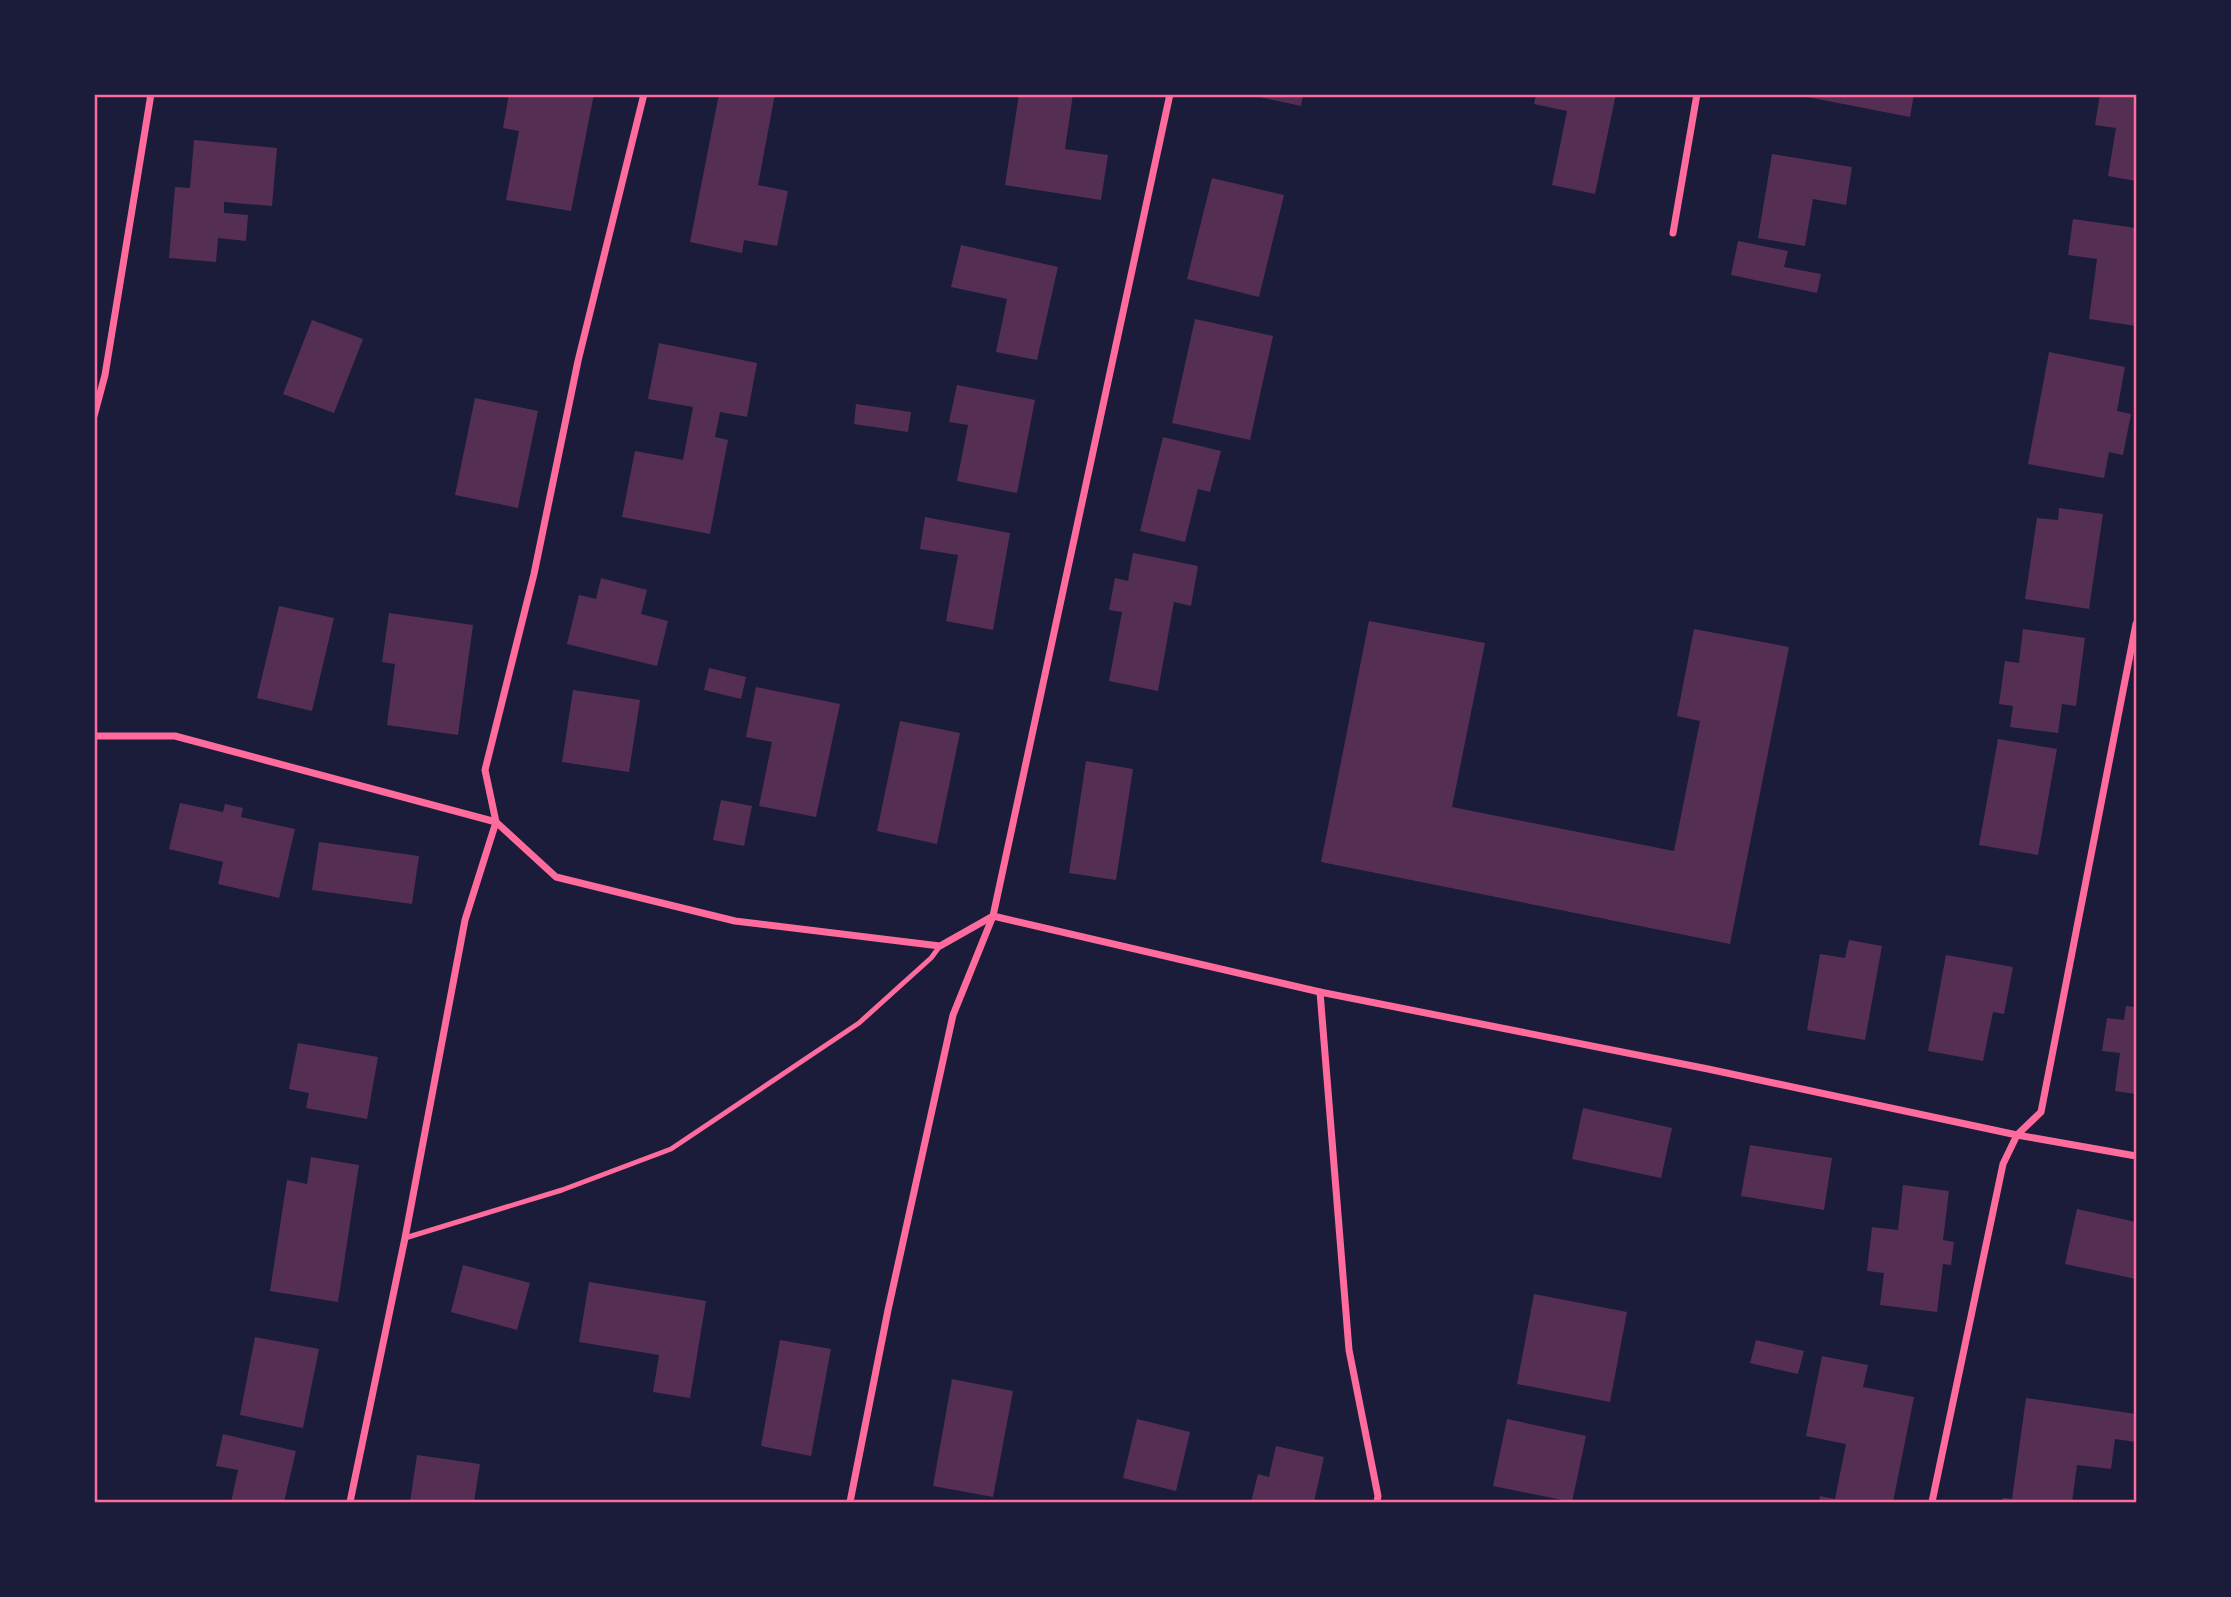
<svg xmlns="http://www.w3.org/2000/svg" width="2231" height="1597" font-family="'Times New Roman',serif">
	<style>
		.building { fill: #542f53 }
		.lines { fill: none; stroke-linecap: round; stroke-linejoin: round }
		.service { stroke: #ff6b9d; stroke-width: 5 }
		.minor { stroke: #ff6b9d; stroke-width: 7 }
		.neatline { fill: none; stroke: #ff6b9d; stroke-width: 2.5 }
	</style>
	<rect width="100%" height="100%" fill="#1b1b3a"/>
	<g class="building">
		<path d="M509 94H594L571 211 506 200 519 131 503 128Z"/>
		<path d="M719 94H775L758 185 788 191 777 246 744 240 742 253 690 242Z"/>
		<path d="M1019 94H1073L1065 149 1108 155 1101 200 1005 185Z"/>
		<path d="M1246 94H1303L1301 106Z"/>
		<path d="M1536 94H1616L1595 194 1552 185 1567 111 1534 104Z"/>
		<path d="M1792 94H1914L1910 117Z"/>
		<path d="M2100 94 2136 96V181L2108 176 2116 128 2095 125Z"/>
		<path d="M194 140 277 148 272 206 224 202V213L248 215 246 241 218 238 216 262 169 258 175 187 190 188Z"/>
		<path d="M1772 154 1852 167 1846 205 1813 199 1805 246 1758 238Z"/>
		<path d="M1212 178 1284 195 1259 297 1187 279Z"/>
		<path d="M2073 219 2136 228V326L2089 319 2097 259 2068 255Z"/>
		<path d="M1738 241 1788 251 1784 267 1821 274 1817 293 1731 275Z"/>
		<path d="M961 245 1058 267 1037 360 996 352 1007 299 951 287Z"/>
		<path d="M1195 319 1273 336 1250 440 1172 423Z"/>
		<path d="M312 320 363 339 334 413 283 394Z"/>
		<path d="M659 343 757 363 747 417 720 412 715 437 728 440 710 534 622 517 635 451 683 460 693 407 648 399Z"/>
		<path d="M2049 352 2125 367 2117 411 2131 414 2123 455 2109 452 2104 478 2028 464Z"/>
		<path d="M957 385 1035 400 1017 493 957 481 968 425 949 422Z"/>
		<path d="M475 398 538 411 518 508 455 495Z"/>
		<path d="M856 404 911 412 908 432 854 424Z"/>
		<path d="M1163 437 1221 451 1210 492 1198 489 1185 542 1140 531Z"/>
		<path d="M2059 508 2103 514 2089 609 2025 599 2037 518 2058 520Z"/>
		<path d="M925 517 1010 533 993 630 946 621 958 555 920 549Z"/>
		<path d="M1133 553 1198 566 1191 606 1174 602 1158 691 1109 681 1122 612 1109 610 1115 578 1128 581Z"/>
		<path d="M601 578 647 590 641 614 668 621 657 666 567 644 579 595 596 599Z"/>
		<path d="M279 606 334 618 312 711 257 698Z"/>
		<path d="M389 613 473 625 458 735 387 725 395 664 382 662Z"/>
		<path d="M1369 621 1485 643 1452 807 1674 851 1700 721 1677 716 1694 629 1789 647 1730 944 1321 862Z"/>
		<path d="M2023 629 2085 638 2076 706 2062 704 2058 733 2010 727 2013 706 1999 704 2005 661 2019 663Z"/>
		<path d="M709 668 746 677 741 699 704 690Z"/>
		<path d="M756 687 840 704 816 817 759 806 772 742 746 737Z"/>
		<path d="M573 690 640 700 629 772 562 762Z"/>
		<path d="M900 721 960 733 937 844 877 831Z"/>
		<path d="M1998 739 2057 749 2038 855 1979 845Z"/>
		<path d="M1086 761 1133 769 1116 880 1069 873Z"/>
		<path d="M721 800 752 806 744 846 713 840Z"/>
		<path d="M180 803 223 812 225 804 243 808 241 817 295 829 279 898 218 884 223 862 169 849Z"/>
		<path d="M319 842 419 856 412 904 312 890Z"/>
		<path d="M1849 940 1882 946 1865 1040 1807 1030 1820 954 1845 958Z"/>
		<path d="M1946 955 2013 967 2004 1014 1993 1012 1983 1061 1928 1051Z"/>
		<path d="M2126 1006 2136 1007V1094L2115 1091 2120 1053 2102 1051 2107 1018 2124 1020Z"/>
		<path d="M298 1043 378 1057 367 1119 306 1108 309 1093 289 1089Z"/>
		<path d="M1583 1108 1672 1128 1661 1178 1572 1159Z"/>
		<path d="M1750 1145 1832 1158 1824 1210 1741 1196Z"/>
		<path d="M311 1157 359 1165 338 1302 270 1291 287 1180 307 1184Z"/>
		<path d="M1903 1185 1949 1191 1943 1240 1954 1242 1951 1265 1943 1264 1937 1312 1880 1305 1884 1273 1867 1271 1872 1227 1898 1230Z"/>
		<path d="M2077 1209 2136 1222V1279L2065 1264Z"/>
		<path d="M463 1265 530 1283 517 1330 451 1312Z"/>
		<path d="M589 1282 706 1301 690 1398 653 1392 659 1355 579 1342Z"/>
		<path d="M1534 1294 1627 1312 1610 1402 1517 1384Z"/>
		<path d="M255 1337 319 1349 303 1428 240 1415Z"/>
		<path d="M780 1340 831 1349 811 1456 761 1446Z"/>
		<path d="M1756 1340 1804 1351 1798 1374 1750 1363Z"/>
		<path d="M1822 1356 1868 1365 1863 1387 1914 1397 1893 1502H1819L1820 1496 1835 1499 1846 1444 1806 1436Z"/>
		<path d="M952 1379 1013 1391 993 1497 933 1486Z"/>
		<path d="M2026 1398 2136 1414V1442L2115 1439 2111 1469 2077 1465 2072 1502H2002L2003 1498 2012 1499Z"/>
		<path d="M1137 1419 1190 1432 1176 1491 1123 1478Z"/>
		<path d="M1507 1419 1586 1436 1572 1502 1493 1486Z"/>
		<path d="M223 1434 296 1451 284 1502H231L238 1470 216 1466Z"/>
		<path d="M1276 1446 1324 1457 1314 1502H1251L1258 1474 1269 1477Z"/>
		<path d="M417 1455 480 1464 474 1502H410Z"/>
	</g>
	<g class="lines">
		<path class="service" d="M405 1238 562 1190 671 1149 859 1023 931 958 940 946"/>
		<g class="minor">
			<path d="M1673 233 1697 94"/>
			<path d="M94 416 105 375 151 94"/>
			<path d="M94 736H175L496 822 556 877 735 921 940 946 993 916 1320 992 1708 1069 2017 1135 2136 1156"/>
			<path d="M1320 992 1349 1350 1378 1496 1377 1502"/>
			<path d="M350 1502 405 1238 465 920 496 822 485 770 534 574 578 361 644 94"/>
			<path d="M850 1502 888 1310 953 1015 993 916 1170 94"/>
			<path d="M1932 1502 2003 1164 2017 1135 2041 1112 2136 624"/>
		</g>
	</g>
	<rect width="2231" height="1597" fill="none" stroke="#1b1b3a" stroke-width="192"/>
	<rect x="96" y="96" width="2039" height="1405" class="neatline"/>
</svg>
